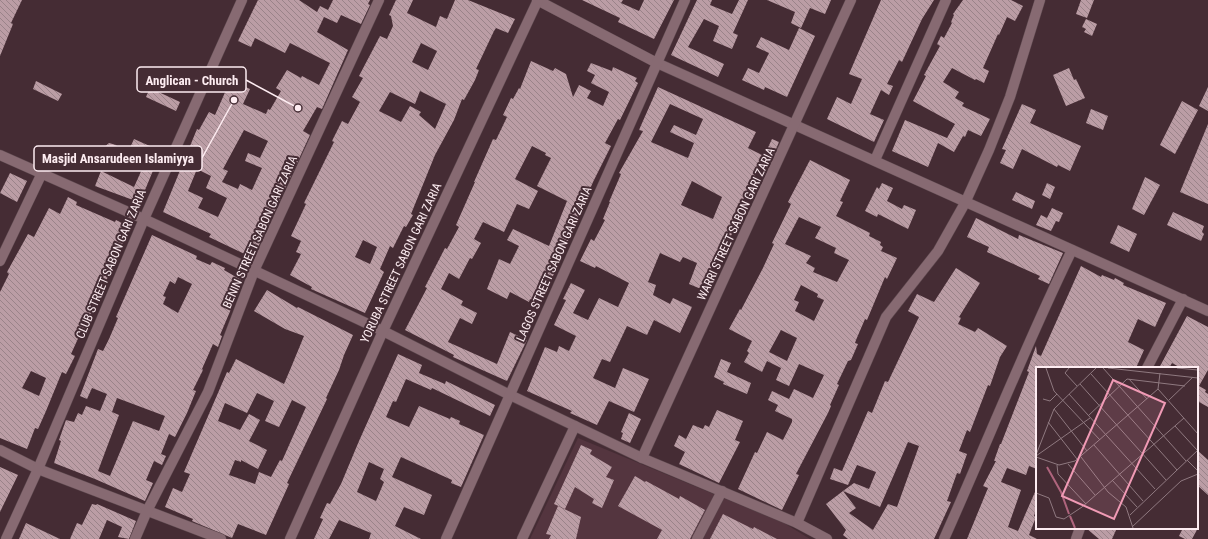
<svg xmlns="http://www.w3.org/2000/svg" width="1208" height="539" font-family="'Roboto Condensed',sans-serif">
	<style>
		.built { fill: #54353f }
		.building { fill: url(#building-back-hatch); fill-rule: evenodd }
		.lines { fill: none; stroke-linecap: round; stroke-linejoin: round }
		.minor-casing { stroke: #5d484e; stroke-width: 11 }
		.minor { stroke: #876a72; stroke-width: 10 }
		.labels { text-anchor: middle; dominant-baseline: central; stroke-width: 4; stroke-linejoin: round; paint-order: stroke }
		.street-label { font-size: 12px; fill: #fdecf1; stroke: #452c34 }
		.inset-river { fill: none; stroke: #af647d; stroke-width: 2 }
		.inset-road { fill: none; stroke: #8f7980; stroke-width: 1 }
		.view { fill: #f09ab5; fill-opacity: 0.15; stroke: #f09ab5; stroke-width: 2 }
		.inset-edge { fill: none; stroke: #fdecf1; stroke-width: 2 }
		.leader { fill: none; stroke: #fdecf1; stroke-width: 1.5 }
		.callout-dot { fill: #fdecf1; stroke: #452c34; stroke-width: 1.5 }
		.callout { fill: #452c34; stroke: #fdecf1; stroke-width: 1.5 }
		.callout-label { font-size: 13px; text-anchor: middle; font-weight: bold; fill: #fdecf1 }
	</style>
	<defs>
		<pattern id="building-back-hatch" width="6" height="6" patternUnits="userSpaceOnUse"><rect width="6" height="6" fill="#bb9da5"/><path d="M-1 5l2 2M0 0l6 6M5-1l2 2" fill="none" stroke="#9a8389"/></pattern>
	</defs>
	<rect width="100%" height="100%" fill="#452c34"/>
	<path class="built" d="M578 438 784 523 810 539H530Z"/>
	<g class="building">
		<path d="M0 0H22L11 23 13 24 0 56Z"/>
		<path d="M258 0H299L317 12 320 6 328 10 333 0H370L368 4 370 5 361 24 341 15 337 23 324 17 317 32 348 50 322 109 317 107 303 131 310 135 253 258 209 237 211 234 163 212 197 129 199 130 209 112 215 115 227 88 220 85 226 70 237 74 234 82 250 89 243 104 266 114 268 109 270 110 281 91 276 88 287 70 301 78 302 76 319 85 330 63 290 43 285 53 255 38 251 47 238 41ZM244 130 268 141 260 158 248 153 245 161 262 168 252 190 240 184 238 189 222 182 228 171 223 169ZM197 169 211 176 206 188 227 198 218 217 198 208 203 198 188 191Z"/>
		<path d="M396 0H413L407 13 436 27 440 16 447 19 455 0H468L515 19 508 33 496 28 494 31 476 69 479 70 475 80 464 100 462 99 454 120 435 155 411 214 413 215 406 227 404 226 393 248 390 246 380 269 384 272 365 313 311 289 312 287 290 275 301 254 296 252 301 241 291 236 306 204 304 203 334 142 332 141 342 121 348 124 360 102 352 97 363 78 359 76 380 36 387 39 393 26 391 16 389 15ZM421 43 437 51 428 70 412 62ZM420 91 446 104 435 129 419 115 421 112 410 106 401 122 379 111 390 92 415 104ZM363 240 377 247 370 264 355 257Z"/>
		<path d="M582 0H623L621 3 639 11 644 0H674L654 39 618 22 620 18Z"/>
		<path d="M697 0H712L710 5 732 14 739 0H748L733 33 738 35 732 49 713 41 719 26 704 19 688 47 724 64 718 77 671 55Z"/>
		<path d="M767 0H831L825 14 810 8 801 28 791 23 795 12Z"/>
		<path d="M881 0H934L922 19 902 62 899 60 887 84 893 86 889 95 881 90 870 114 884 120 874 142 827 119 837 97 851 104 862 79 849 74Z"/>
		<path d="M963 0H1011L1023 6 1015 21 1007 17 999 35 998 34 983 68 989 71 984 83 976 79 975 80 952 68 943 82 959 92 955 98 964 103 962 106 990 119 981 136 968 130 965 137 963 136 954 152 938 143 928 167 892 151 905 120 947 138 955 124 913 101 926 76 924 75 940 46 937 44 941 36 944 38 952 23 951 22 954 15 953 14Z"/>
		<path d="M1081 0H1094L1087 18 1076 14Z"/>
		<path d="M1086 19 1097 24 1092 36 1084 32 1086 29 1082 27Z"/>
		<path d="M799 28 815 36 787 97 765 87 764 90 742 80 748 68 759 73 769 53 756 47 761 37 789 50Z"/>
		<path d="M531 61 553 71 555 68 566 74 573 97 579 85 591 91 587 98 603 106 609 92 591 83 595 75 587 71 591 63 612 71 613 67 637 78 635 81 638 83 620 120 618 119 605 143 611 146 593 182 554 274 538 303 530 299 529 302 510 292 507 299 487 289 499 259 510 264 519 246 507 240 513 229 549 246 567 201 537 186 551 158 545 155 546 153 532 146 515 179 538 191 529 209 517 204 504 232 483 222 474 239 481 243 472 259 470 258 459 279 449 273 441 289 463 301 461 305 477 313 472 324 460 318 448 342 497 364 510 332 527 340 507 381 453 357 454 355 405 330 427 288 425 287 445 248 447 249 459 227 456 225 475 182H474L493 139 496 140 507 117 503 115 511 98 513 99 519 88 520 89Z"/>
		<path d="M1069 68 1074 80 1076 79 1085 98 1066 106 1053 75Z"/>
		<path d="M36 81 62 94 58 101 33 89Z"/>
		<path d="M658 87 756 132 748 148 764 156 772 139 779 142 770 163 763 159 740 206 738 205 730 227 734 229 724 252 719 250 711 269 709 268 701 289 689 284 697 263 683 257 680 262 660 253 648 282 656 285 653 295 670 304 673 298 692 307 680 333 654 320 647 335 627 326 610 362 602 359 593 378 615 388 623 368 649 379 634 412 609 401 597 425 570 413 572 411 527 391 545 347 557 352 559 346 569 351 576 336 554 325 566 300 563 299 571 283 585 290 573 313 588 320 599 298 618 307 629 283 596 266 595 268 580 261 591 239 594 241 605 220 603 219 610 202H609L621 174 619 173 643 131 639 130ZM670 104 703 119 696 135 674 125 670 132 694 143 688 158 651 142ZM692 181 722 197 713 219 681 205Z"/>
		<path d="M1208 87V111L1199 106Z"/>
		<path d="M150 88 180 102 176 111 146 97Z"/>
		<path d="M1182 101 1198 110 1175 154 1160 145Z"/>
		<path d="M1022 104 1036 110 1030 123 1081 146 1070 171 1058 165 1057 167 1022 149 1013 169 1000 163 1006 150 1002 149Z"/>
		<path d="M1091 109 1108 116 1103 130 1086 123Z"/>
		<path d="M1208 124V204L1180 192Z"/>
		<path d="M134 139 161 151 143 195 133 200 95 186 101 171 134 187 143 167 125 159Z"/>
		<path d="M109 143 116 145 123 154 113 159H107L102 149Z"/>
		<path d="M810 160 850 180 840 201 843 202 836 216 870 233 869 236 881 242 880 245 883 247 881 251 897 258 887 279 885 277 867 320 865 319 856 340 855 343 858 344 851 360 848 361 837 384 839 385 830 405 831 406 828 413 796 474 799 475 782 510 738 489 755 452 757 453 767 432 783 440 792 422V419L775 411 778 405 768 400 772 391 789 399 794 389 813 398 824 375 799 364 789 386 776 380 781 368 767 361 762 372 744 362 749 353 747 351 752 341 729 329 740 309 741 310 763 268 774 244 772 243 791 204 788 202ZM799 217 821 227 815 238 836 248 834 253 849 260 837 282 813 272 815 268 806 263 811 256 785 244ZM801 285 818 294 817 297 824 300 814 321 795 311 799 302 794 300ZM781 330 797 338 787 361 769 352Z"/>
		<path d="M10 173 27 181 17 202 0 193Z"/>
		<path d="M1145 177 1160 185 1144 215 1132 209Z"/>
		<path d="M882 183 893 188 887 201 902 209 904 205 916 210 908 229 878 214 877 217 865 211 877 187 879 189Z"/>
		<path d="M1047 183 1055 187 1050 199 1042 195Z"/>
		<path d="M1016 192 1035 201 1032 209 1012 200Z"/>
		<path d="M68 197 77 202 76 205 115 222 116 220 130 227 83 333 81 332 71 354 75 356 66 374 62 372 46 411 38 429 35 428 27 449 0 438V292L9 274 7 272 28 234 34 237 49 208 60 214ZM31 371 46 378 39 396 22 388Z"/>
		<path d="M1052 208 1063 213 1059 222 1056 221 1051 231 1036 225 1041 215 1047 218Z"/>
		<path d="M1173 212 1204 226 1202 232 1204 234 1201 241 1167 225Z"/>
		<path d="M976 218 1018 239 1019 235 1063 253 1049 284 1038 279 1040 276 987 252 989 247 967 237Z"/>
		<path d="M1118 225 1137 234 1129 252 1110 243Z"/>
		<path d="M152 235 197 256 196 259 210 265 212 262 225 268 224 270 243 281 220 335 222 336 218 347 213 344 202 369 203 370 193 390 196 391 187 413 175 437 169 434 161 454 166 456 162 465 154 461 146 480 153 483 145 501 95 479 54 463 61 441 59 440 66 420 74 422 78 413 82 415 86 406 100 411 107 394 92 388 87 399 80 396 98 349 103 351 109 339 118 318 116 317ZM178 277 192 284 178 313 163 304 166 297 163 296 170 281 175 284ZM117 398 165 416 159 431 133 421 110 476 98 471 119 415 112 412Z"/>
		<path d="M1081 266 1101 277 1102 275 1114 280 1115 278 1124 283 1123 285 1166 303 1155 327 1138 319 1128 342 1144 350 1136 368H1037V469L1029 466 1026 475 1007 468 1001 482 1021 490 1008 527 1018 531 1035 492 1037 493V506L1034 516 1036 517 1029 535 1037 539H967L988 488 983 486 996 461H994L1000 444H1001L1029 372 1027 371 1036 346 1037 354 1041 356Z"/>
		<path d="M956 268 980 283 959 317 961 318 958 324 975 332 978 328 1007 346 1000 357 990 386 988 385 970 432 967 430 959 451 967 454 960 474 957 473 947 501 951 502 934 539H848L843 535 846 530 826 504 843 491 856 508 849 513 873 530 888 504 897 507 919 446 908 442 880 507 843 491 854 483 869 489 876 472 857 465 848 485 830 479 834 468 842 471 868 411 872 413 885 381 888 382 905 346 919 317 908 311 917 294 934 302Z"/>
		<path d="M267 290 297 308 298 307 353 335 344 355 339 370 326 398 327 399 287 483 289 484 266 535 238 524 232 538 192 521 193 519 165 507 173 488 182 492 190 474 184 472 227 372 229 373 236 359 284 384 290 370 304 336 285 329 254 311ZM257 393 274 401 265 421 279 427 292 400 306 407 282 461 280 460 271 477 259 472 255 484 229 475 235 460 241 462V460L258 469 267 450 249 441 260 420 249 414 240 430 218 421 225 403 247 413Z"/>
		<path d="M1187 316 1208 327V370L1199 386 1206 390 1205 392 1208 394V407L1199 402 1197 407V368H1181L1172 363 1169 368H1159Z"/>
		<path d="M398 354 422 365 419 373 445 384 446 381 495 405 490 416 432 388 431 390 406 379 396 402 393 401 386 417 409 427 419 406 450 419 451 417 460 421 459 424 484 435 480 444 461 487 451 483 452 480 401 457 392 477 432 495 424 515 404 507 395 526 421 539H369L371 533 339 520 329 539H314L323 519 320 518 327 503 330 504 341 484 359 441ZM369 462 384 469 380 479 384 482 376 501 357 492Z"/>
		<path d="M721 359 731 363 727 372 751 383 747 394 723 384 724 382 714 377Z"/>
		<path d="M717 410 743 421 735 440 740 442 719 483 679 464 685 452 674 446 679 435 686 439 693 425 703 429 705 425 709 427Z"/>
		<path d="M629 413 641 419 630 443 621 439 623 433 621 432Z"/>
		<path d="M581 445 592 450 590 454 612 467 606 477 614 480 602 508 592 503 594 499 575 487 565 509 554 504Z"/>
		<path d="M1197 450 1208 460V495L1197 485Z"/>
		<path d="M0 467 18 475 0 512Z"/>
		<path d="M635 476 645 482 646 481 679 499 680 496 705 510 690 539H657L662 530 618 506Z"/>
		<path d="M92 504 96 505 97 504 136 521 129 539 118 537 122 527 107 520 99 539H70L77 523 82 525Z"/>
		<path d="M558 506 581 517 576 539H549L551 535 546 534Z"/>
		<path d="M723 514 753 529 754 527 777 539H710Z"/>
		<path d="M26 523 60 539H19Z"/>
		<path d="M1086 528H1117L1112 539H1099Z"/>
		<path d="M1183 528H1198L1192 539H1185L1179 536Z"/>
	</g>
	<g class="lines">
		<defs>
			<g id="minor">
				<path d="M537 0 657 63 1208 311"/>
				<path d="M0 155 144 219 383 331 510 395 642 458 797 523 827 539"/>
				<path d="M875 160 946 0"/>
				<path d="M0 261 42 173"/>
				<path d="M1147 368 1183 299"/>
				<path d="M0 450 38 469 221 539"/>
				<path d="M642 458 851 0"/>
				<path d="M797 523 886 317 938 251 965 203 989 150 1010 97 1040 0"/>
				<path d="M6 539 38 469 144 219 242 0"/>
				<path d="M135 539 147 511 208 392 254 271 379 0"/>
				<path d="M290 539 383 331 538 0"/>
				<path d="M446 539 685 0"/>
				<path d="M522 539 575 426"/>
				<path d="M697 539 722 491"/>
				<path d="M944 539C987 443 1026 344 1072 250"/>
				<path d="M1076 539 1080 528"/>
			</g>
		</defs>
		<use href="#minor" class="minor-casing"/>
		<use href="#minor" class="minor"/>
	</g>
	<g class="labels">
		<g class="street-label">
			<text transform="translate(736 224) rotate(-65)">WARRI STREET SABON GARI ZARIA</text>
			<text transform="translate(260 232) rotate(-66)">BENIN STREET SABON GARI ZARIA</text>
			<text transform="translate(401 263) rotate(-65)">YORUBA STREET SABON GARI ZARIA</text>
			<text transform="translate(111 264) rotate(-67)">CLUB STREET SABON GARI ZARIA</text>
			<text transform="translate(554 264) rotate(-66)">LAGOS STREET SABON GARI ZARIA</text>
		</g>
	</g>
	<g transform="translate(1036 367)">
		<rect width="162" height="162" fill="#452c34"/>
		<path class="inset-river" d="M11 100 25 125 33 147M34 149 39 161"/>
		<path class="inset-road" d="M10 1 18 24 64 73M33 1 29 6 41 19M67 1 150 94M72 1 162 11M141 1 162 3M55 7 141 103M93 12 111 32M44 17 130 113M122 22 162 67M33 27 119 122M7 32 14 34 21 27M133 33 157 10M18 42 51 84M52 49 91 12 149 19M12 55 41 92M139 59 161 83M58 78 107 134M0 88 18 42 60 1M0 89 54 51M0 90 23 98 39 94 122 22 124 6M45 90 72 125 90 140 97 161M151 93 162 104M32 97 59 128M21 98 22 107 50 137M76 113 101 140M0 126 13 131 20 150 28 152 46 140 148 51M94 148 162 83M96 160 145 114 162 107"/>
		<path class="view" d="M77 13 129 36 78 152 26 129Z"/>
		<rect width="162" height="162" class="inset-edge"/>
	</g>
	<path class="leader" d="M298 108L246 80M234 100L202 158"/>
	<g class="callout-dot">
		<circle cx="298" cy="108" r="4"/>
		<circle cx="234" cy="100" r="4"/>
	</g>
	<g class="callout">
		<rect x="137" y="67" width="109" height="25" rx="4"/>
		<rect x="34" y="146" width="168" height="25" rx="4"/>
	</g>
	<g class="callout-label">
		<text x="192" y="85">Anglican - Church</text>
		<text x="118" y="163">Masjid Ansarudeen Islamiyya</text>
	</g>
</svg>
